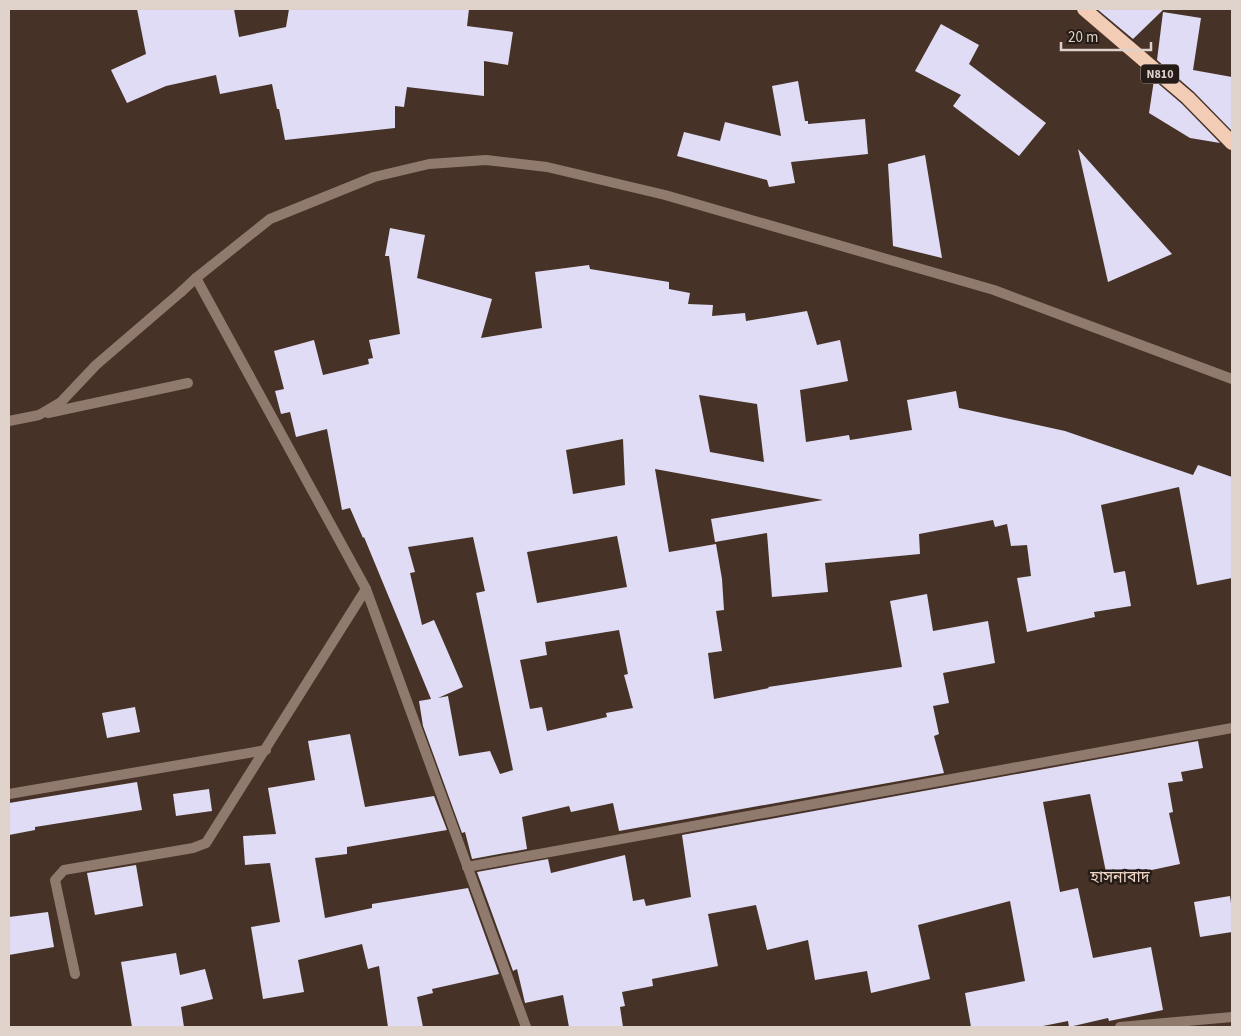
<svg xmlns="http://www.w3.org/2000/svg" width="1241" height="1036" font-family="'Source Sans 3','Noto Sans Bengali',sans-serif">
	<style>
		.building { fill: #e0dcf6; fill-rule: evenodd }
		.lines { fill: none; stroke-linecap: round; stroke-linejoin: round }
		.service { stroke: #907a6d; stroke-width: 10 }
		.minor { stroke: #907a6d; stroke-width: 10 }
		.trunk { stroke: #f2ccb4; stroke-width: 14 }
		.labels { text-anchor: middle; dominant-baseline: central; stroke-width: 5; stroke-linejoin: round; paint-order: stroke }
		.shield { fill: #261c17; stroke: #a89b94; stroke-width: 1 }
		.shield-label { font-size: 12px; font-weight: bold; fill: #dfd2ca }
		.quarter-label { font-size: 16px; fill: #f1d7c8; stroke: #261c17 }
	</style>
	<rect width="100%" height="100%" fill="#463226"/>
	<g class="building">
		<path d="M137 9H234L239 37 286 27 289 9H469L467 26 513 32 508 65 484 61V96L407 87 404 107 395 106V128L285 140 279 109H277L272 84 220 94 216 75 166 86 127 103 111 70 146 54Z"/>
		<path d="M1097 9H1164L1133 39Z"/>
		<path d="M1163 12 1201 18 1193 70 1232 77V131L1194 92 1157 60Z"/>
		<path d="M941 24 979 45 969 64 1046 123 1019 156 953 106 961 95 915 71Z"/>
		<path d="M1154 80 1182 104 1220 143 1190 138 1149 113Z"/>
		<path d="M798 81 805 121H808V124L865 119 868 154 791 162 795 183 769 187 767 180 677 156 684 132 720 141 725 122 781 136 772 86Z"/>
		<path d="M1078 149 1172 254 1108 282Z"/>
		<path d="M925 155 942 258 893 246 888 164Z"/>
		<path d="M390 228 425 235 417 278 492 299 481 338 542 328 535 272 589 265 590 269 669 282V289L690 293 688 304 713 305 712 316 745 313 746 321 807 311 817 345 840 340 848 381 800 390 806 442 849 435 850 440 912 430 907 400 956 391 959 408 1065 431 1193 475 1198 465 1232 477V578L1197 585 1179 487 1101 505 1114 573 1125 571 1131 606 1094 612 1095 617 1027 632 1017 578 1031 576 1027 545 1011 546 1007 524 995 527 993 520 919 534 920 554 825 563 828 592 772 597 767 533 715 542 711 519 823 500 655 469 669 552 716 544 722 579 724 610 716 611 722 651 708 653 714 699 769 688 768 687 902 667 890 601 927 594 933 631 988 621 995 663 943 673 949 703 933 706 939 734 934 736 944 773 619 831 613 803 571 812 569 806 522 817 527 849 472 859 465 832 462 833 423 726 419 701 431 699 364 537 363 538 350 508 342 510 327 429 296 437 290 412 281 414 275 391 284 389 274 351 314 340 323 375 369 364 368 359 373 358 369 340 400 334 389 256H385ZM699 395 757 404 764 462 710 452ZM623 439 625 485 573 494 566 450ZM617 536 627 587 537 603 527 552ZM473 537 485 591 476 593 513 770 500 774 490 751 459 756 448 696 438 698 463 687 434 620 422 625 410 573 415 572 408 547ZM619 630 628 674 624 675 633 708 606 713 607 717 547 731 542 707 530 709 520 660 547 655 545 642Z"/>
		<path d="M135 707 140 732 107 738 102 713Z"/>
		<path d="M350 734 365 807 434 796 447 830 347 847V854L315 858 325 918 372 908V904L468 888 499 974 432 989 433 993 417 997 423 1027H388L379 966 368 969 362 944 298 960 304 992 263 999 251 927 280 922 270 863 245 865 243 836 276 834 268 788 315 780 308 741Z"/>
		<path d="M1198 741 1203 768 1181 772 1183 781 1168 783 1173 812 1169 813 1180 864 1147 871V869L1107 877 1090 794 1043 802 1060 892 1078 888 1093 958 1151 947 1163 1010 1109 1021 1108 1018 1069 1027 1068 1021 1038 1027H971L965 993 1025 981 1010 901 918 925 930 979 871 993 867 971 815 980 808 940 767 950 756 905 708 914 718 966 652 979 653 986 622 992 625 1006 620 1007 623 1027H569L563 995 525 1003 517 969 513 971 477 872 548 859 551 873 625 855 633 901 644 899 646 906 691 897 682 835Z"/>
		<path d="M137 782 142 810 35 827V830L9 835V803Z"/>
		<path d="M209 789 212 811 176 816 173 794Z"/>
		<path d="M136 865 143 906 95 915 87 873Z"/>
		<path d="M1230 896 1232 911V932L1200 937 1194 902Z"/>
		<path d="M48 912 54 947 9 955V917Z"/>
		<path d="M176 953 180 975 205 969 213 999 181 1007 184 1027H132L121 962Z"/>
	</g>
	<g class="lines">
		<g class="service">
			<path d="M48 413 188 383"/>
			<path d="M9 421 39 415 61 402 96 365 181 292"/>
		</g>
		<g class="minor">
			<path d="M196 278 366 589 526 1027"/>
			<path d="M181 292 196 278 270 219 374 177 429 164 486 160 547 167 665 195 994 290 1232 379"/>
			<path d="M9 794 266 750"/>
			<path d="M467 867 1232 728"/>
			<path d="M75 974 55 880 64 870 193 848 206 843 366 589"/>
			<path d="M1120 1027 1232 1017"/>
		</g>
		<path class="trunk" d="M1084 9 1188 98 1232 143"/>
	</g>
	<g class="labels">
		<rect class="shield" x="1141" y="64.5" width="38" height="19" rx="4"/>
		<g class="shield-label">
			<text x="1160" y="74">N810</text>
		</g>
		<g class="quarter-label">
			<text x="1120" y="877">হাসনাবাদ</text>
		</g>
	</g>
	<rect width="1241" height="1036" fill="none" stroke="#dfd2ca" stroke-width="20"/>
	<path d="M1061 42v8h90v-8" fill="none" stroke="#dfd2ca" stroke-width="2.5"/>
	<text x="1068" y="42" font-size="15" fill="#dfd2ca" stroke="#261c17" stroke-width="4" paint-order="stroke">20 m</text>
</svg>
